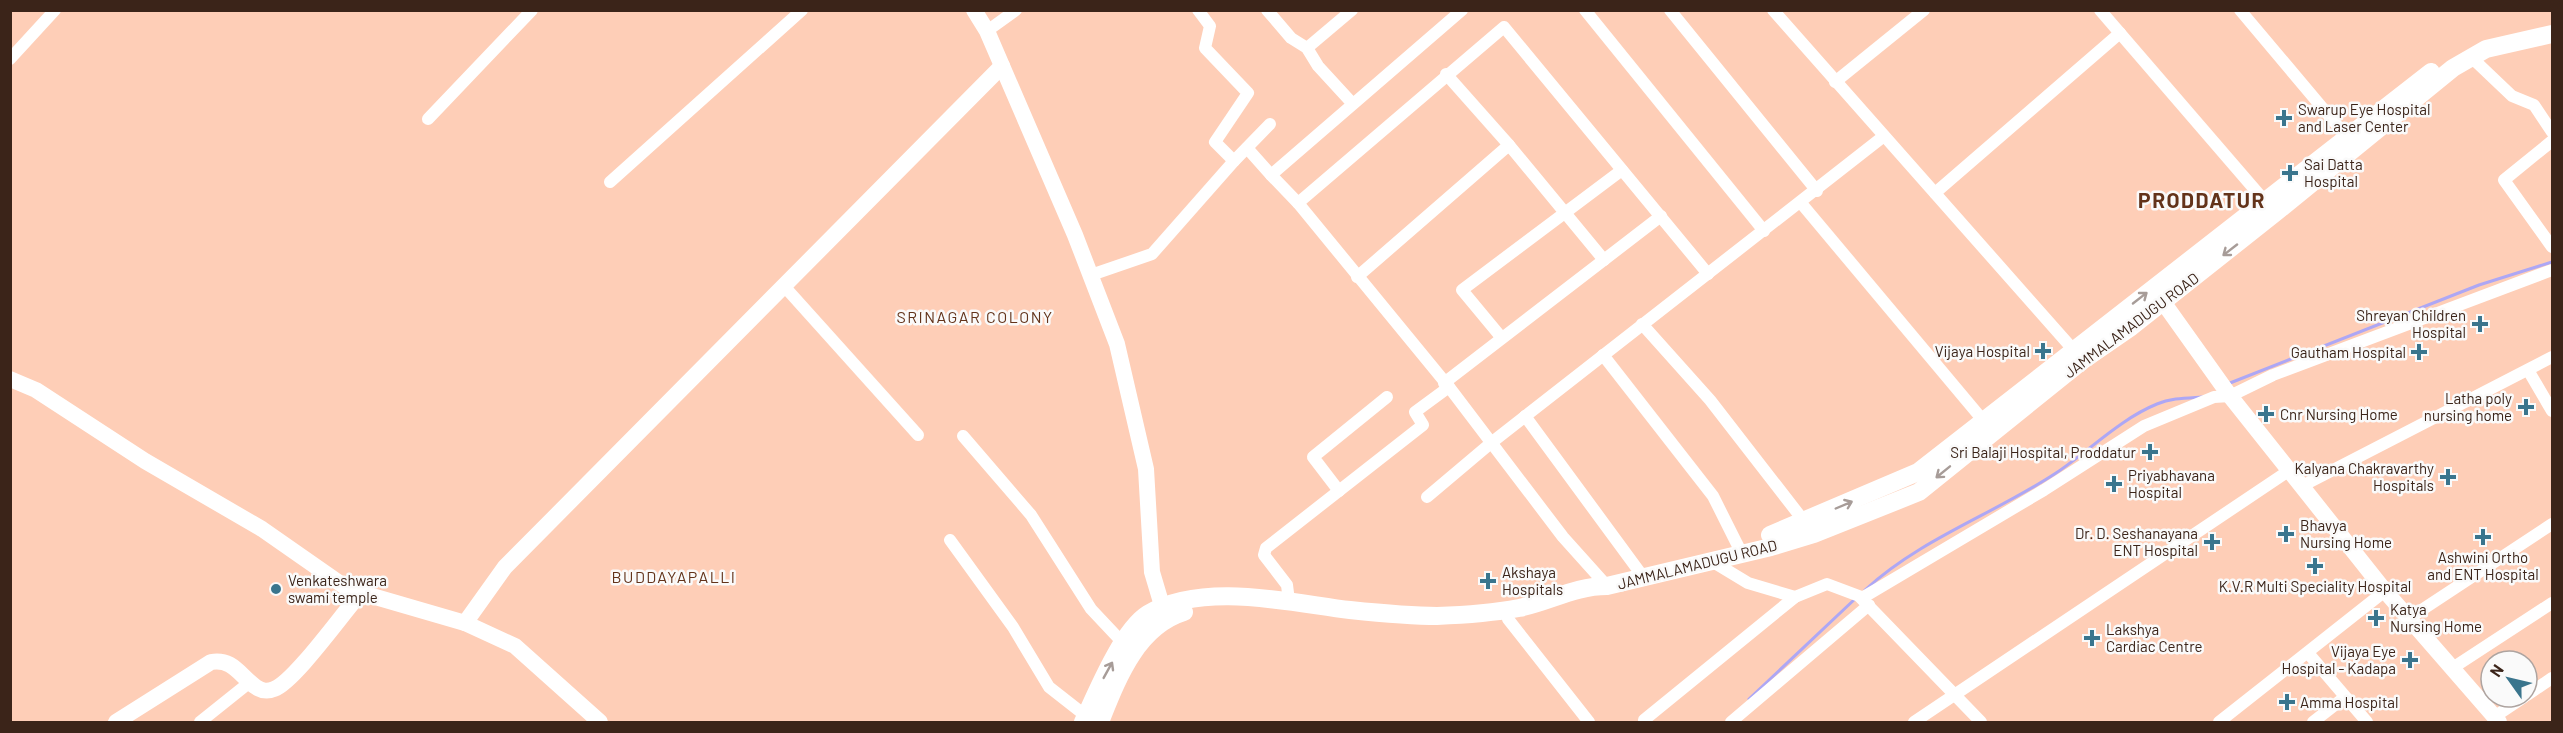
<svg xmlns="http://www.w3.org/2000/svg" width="2563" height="733" font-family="Barlow,sans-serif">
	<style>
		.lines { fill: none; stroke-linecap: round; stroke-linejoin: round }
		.stream { stroke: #ada7f5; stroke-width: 3 }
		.street { stroke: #fff; stroke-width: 12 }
		.secondary { stroke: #fff; stroke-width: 16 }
		.primary { stroke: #fff; stroke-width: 18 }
		.oneway { stroke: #a79c98 }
		.poi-dot { fill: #3a758d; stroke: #fafafa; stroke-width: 2 }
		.labels { text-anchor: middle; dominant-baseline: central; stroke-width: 5; stroke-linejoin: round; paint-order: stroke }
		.poi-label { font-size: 15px; fill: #3b2419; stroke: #fafafa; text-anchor: start }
		.street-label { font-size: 15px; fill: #3b2419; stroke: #fafafa }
		.neighbourhood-label { font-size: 16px; letter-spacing: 1.5px; fill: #63331a; stroke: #fafafa }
		.district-label { font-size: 21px; font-weight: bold; letter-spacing: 1.5px; fill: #63331a; stroke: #fafafa }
	</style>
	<rect width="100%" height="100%" fill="#feceb7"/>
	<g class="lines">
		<g class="stream">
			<path d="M2230 383 2479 285 2552 262"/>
			<path d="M1865 590C1920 539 1994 514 2056 473 2089 451 2120 419 2157 404 2171 398 2187 398 2202 397"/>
			<path d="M1749 699 1856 598"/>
		</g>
		<g class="street">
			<path d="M1267 10 1291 38 1307 48 1318 66 1352 103"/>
			<path d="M1462 10 1271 175 1298 203 1449 387 1563 537 1607 586"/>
			<path d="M1585 10 1764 231"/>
			<path d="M1670 10 1817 191"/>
			<path d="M1773 10 2078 355"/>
			<path d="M2100 10 2269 206"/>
			<path d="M2240 10 2352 143"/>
			<path d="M987 31 1016 10"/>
			<path d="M1307 48 1352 10"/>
			<path d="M2471 57 2512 96 2534 105 2552 132"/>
			<path d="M10 59 55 10"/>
			<path d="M1446 74 1509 145"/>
			<path d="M1835 82 1924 10"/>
			<path d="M428 119 532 10"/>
			<path d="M2552 141 2504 180 2552 247"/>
			<path d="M1247 148 1271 175"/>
			<path d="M1234 161 1270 124"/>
			<path d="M610 182 802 10"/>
			<path d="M1935 193 2120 33"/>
			<path d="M1298 203 1504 27 1708 274"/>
			<path d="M1801 203 1987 425"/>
			<path d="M1091 275 1152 254 1234 161 1215 142 1248 93 1205 48 1210 26 1198 10"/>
			<path d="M1357 277 1509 145 1604 260"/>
			<path d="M784 286 918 435"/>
			<path d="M1642 324 1710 400 1807 525"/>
			<path d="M1501 337 1462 290 1622 170"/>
			<path d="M1603 355 1713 496 1741 552"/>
			<path d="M2528 370 2552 411"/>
			<path d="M1444 383 1661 216"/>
			<path d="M1525 416 1644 578"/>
			<path d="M963 436 1031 515 1091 609 1123 643"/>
			<path d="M2302 486 2552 357"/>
			<path d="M1339 491 1313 457 1387 397"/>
			<path d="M1427 497 1491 443 1884 136"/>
			<path d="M950 540 1013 627 1049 687 1086 716"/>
			<path d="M1710 560 1748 583 1795 597"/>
			<path d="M1862 598 2044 490 2144 426 2214 397 2230 396 2273 375 2552 270"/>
			<path d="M1289 601 1287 585 1264 555 1266 548 1423 425 1415 412 1449 387"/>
			<path d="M1508 619 1589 722"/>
			<path d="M2408 619 2552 524"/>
			<path d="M2308 653 2367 722"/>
			<path d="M2451 669 2552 603"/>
			<path d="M2527 695 2552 678"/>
			<path d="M2494 717 2524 697"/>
			<path d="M1644 720 1795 597 1827 584 1859 596 1981 722"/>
			<path d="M200 722 250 682"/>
			<path d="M1731 722 1869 605"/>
			<path d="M1914 722 2290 470"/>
			<path d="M2219 722 2385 591"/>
			<path d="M2313 722 2345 697"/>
		</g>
		<g class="secondary">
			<path d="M974 10 987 31 1075 235 1117 344 1146 469 1152 572 1166 619"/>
			<path d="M2163 302 2230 396 2385 591 2499 722"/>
			<path d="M10 379 36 390 145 461 262 529 348 589 465 623 515 646 600 722"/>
			<path d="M465 623 505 567 1002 66"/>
			<path d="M116 722 211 662C233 658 240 676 256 687 262 691 267 692 274 689 294 682 343 613 360 594"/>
		</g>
		<g class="primary">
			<path d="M1770 535 1918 472 2431 72"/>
			<path d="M1083 722C1096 694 1122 630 1148 614 1203 581 1291 603 1350 610 1379 613 1408 616 1437 616 1464 615 1492 613 1519 608 1549 602 1575 586 1607 586L1771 547 1814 534 1919 492 2083 360 2131 327 2275 213 2453 68 2486 49 2552 34"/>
			<path d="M1100 722C1117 680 1136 627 1184 612"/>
		</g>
	</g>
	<defs><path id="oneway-shaft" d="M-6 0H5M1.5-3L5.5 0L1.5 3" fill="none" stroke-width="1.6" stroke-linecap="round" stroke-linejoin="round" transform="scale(1.5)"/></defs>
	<g class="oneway">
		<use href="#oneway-shaft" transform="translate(2230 250) rotate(142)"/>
		<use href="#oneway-shaft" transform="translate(2140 298) rotate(-38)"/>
		<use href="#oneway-shaft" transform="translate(1943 472) rotate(141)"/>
		<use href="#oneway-shaft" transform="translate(1844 505) rotate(-23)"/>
		<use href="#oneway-shaft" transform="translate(1108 670) rotate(-61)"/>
	</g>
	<g class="poi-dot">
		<path d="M2281 109h6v6h6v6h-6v6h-6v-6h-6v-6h6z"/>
		<path d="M2287 164h6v6h6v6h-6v6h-6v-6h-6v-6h6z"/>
		<path d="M2477 315h6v6h6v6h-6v6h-6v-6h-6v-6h6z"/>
		<path d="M2040 342h6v6h6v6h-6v6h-6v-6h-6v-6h6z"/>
		<path d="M2416 343h6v6h6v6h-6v6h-6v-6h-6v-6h6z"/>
		<path d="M2523 398h6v6h6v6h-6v6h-6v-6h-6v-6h6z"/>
		<path d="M2263 405h6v6h6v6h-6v6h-6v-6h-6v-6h6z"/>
		<path d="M2147 443h6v6h6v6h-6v6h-6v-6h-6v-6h6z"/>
		<path d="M2445 468h6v6h6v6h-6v6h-6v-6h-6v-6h6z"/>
		<path d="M2111 475h6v6h6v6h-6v6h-6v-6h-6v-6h6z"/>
		<path d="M2283 525h6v6h6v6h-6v6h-6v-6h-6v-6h6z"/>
		<path d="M2480 528h6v6h6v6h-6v6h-6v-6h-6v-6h6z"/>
		<path d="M2209 533h6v6h6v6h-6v6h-6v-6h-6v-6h6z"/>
		<path d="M2312 557h6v6h6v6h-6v6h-6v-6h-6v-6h6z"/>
		<path d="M1485 572h6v6h6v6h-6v6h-6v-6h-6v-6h6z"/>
		<circle cx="276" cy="589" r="6"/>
		<path d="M2373 609h6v6h6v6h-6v6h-6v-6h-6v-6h6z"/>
		<path d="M2089 629h6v6h6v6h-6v6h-6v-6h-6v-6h6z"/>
		<path d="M2407 651h6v6h6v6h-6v6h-6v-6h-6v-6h6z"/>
		<path d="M2284 693h6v6h6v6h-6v6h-6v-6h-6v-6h6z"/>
	</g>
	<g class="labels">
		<g class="poi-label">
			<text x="2298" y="109">Swarup Eye Hospital<tspan x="2298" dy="17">and Laser Center</tspan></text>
			<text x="2304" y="164">Sai Datta<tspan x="2304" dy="17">Hospital</tspan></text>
			<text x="2466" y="315" text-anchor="end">Shreyan Children<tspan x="2466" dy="17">Hospital</tspan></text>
			<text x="2030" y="351" text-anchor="end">Vijaya Hospital</text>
			<text x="2406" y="352" text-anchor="end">Gautham Hospital</text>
			<text x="2512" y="398" text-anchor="end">Latha poly<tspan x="2512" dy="17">nursing home</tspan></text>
			<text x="2280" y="414">Cnr Nursing Home</text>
			<text x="2136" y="452" text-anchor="end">Sri Balaji Hospital, Proddatur</text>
			<text x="2434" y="468" text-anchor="end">Kalyana Chakravarthy<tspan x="2434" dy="17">Hospitals</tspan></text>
			<text x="2128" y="475">Priyabhavana<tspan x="2128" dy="17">Hospital</tspan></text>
			<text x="2300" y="525">Bhavya<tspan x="2300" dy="17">Nursing Home</tspan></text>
			<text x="2198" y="533" text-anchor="end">Dr. D. Seshanayana<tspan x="2198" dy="17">ENT Hospital</tspan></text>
			<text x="2483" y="557" text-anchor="middle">Ashwini Ortho<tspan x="2483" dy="17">and ENT Hospital</tspan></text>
			<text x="1502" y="572">Akshaya<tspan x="1502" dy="17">Hospitals</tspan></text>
			<text x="288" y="580">Venkateshwara<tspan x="288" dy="17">swami temple</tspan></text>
			<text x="2315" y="586" text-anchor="middle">K.V.R Multi Speciality Hospital</text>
			<text x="2390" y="609">Katya<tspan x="2390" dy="17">Nursing Home</tspan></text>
			<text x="2106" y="629">Lakshya<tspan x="2106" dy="17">Cardiac Centre</tspan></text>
			<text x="2396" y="651" text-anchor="end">Vijaya Eye<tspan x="2396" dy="17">Hospital - Kadapa</tspan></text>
			<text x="2300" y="702">Amma Hospital</text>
		</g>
		<g class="street-label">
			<text transform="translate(2131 325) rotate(-37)">JAMMALAMADUGU ROAD</text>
			<text transform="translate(1697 564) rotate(-14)">JAMMALAMADUGU ROAD</text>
		</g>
		<g class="neighbourhood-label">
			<text x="975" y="316">SRINAGAR COLONY</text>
			<text x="674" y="576">BUDDAYAPALLI</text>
		</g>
		<g class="district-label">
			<text x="2202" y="199">PRODDATUR</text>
		</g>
	</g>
	<rect width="2563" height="733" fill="none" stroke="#3b2419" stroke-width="24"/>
	<g transform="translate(2509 679) rotate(304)"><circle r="28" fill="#fafafa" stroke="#aea4a0" stroke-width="1.5"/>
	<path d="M0-4.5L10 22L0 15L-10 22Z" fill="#3a758d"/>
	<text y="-9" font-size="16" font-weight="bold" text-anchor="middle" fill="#3b2419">N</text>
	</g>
</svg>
